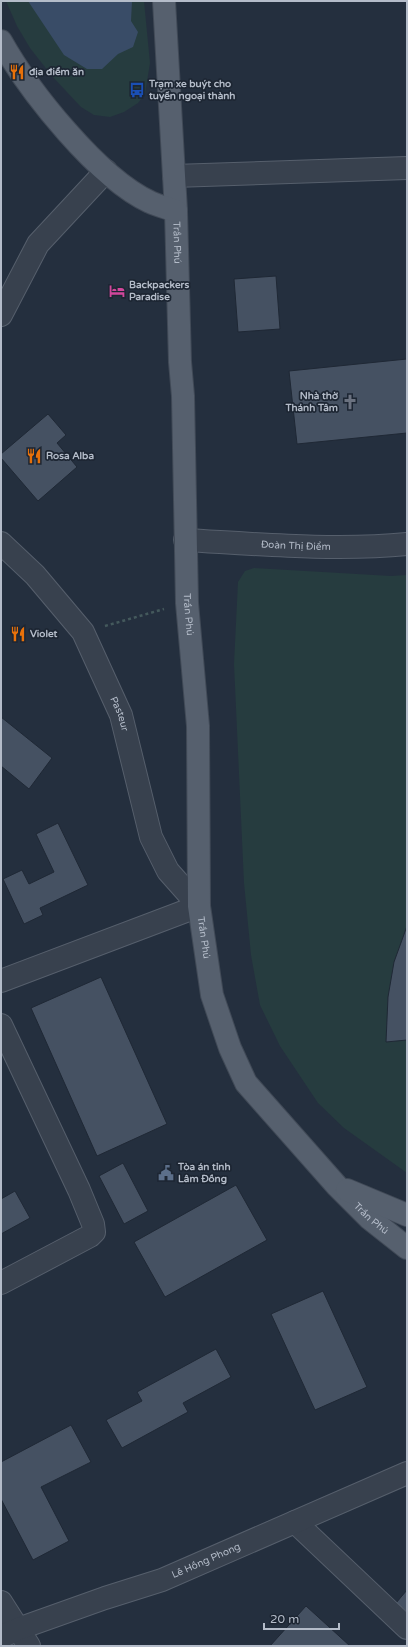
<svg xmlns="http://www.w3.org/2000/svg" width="408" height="1647" font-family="'Varela Round',sans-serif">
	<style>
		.green { fill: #263c3f }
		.water { fill: #394c67 }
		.building { fill: #455162; stroke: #1f2835 }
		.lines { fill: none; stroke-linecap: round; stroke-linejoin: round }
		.minor-casing { stroke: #565f6c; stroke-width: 24 }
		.major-casing { stroke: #414a57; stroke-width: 24 }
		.path { stroke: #44595c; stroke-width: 2.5; stroke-dasharray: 3 3; stroke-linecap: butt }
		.minor { stroke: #38414e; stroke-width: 22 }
		.major { stroke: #56606e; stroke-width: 22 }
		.labels { text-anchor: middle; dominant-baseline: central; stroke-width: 3.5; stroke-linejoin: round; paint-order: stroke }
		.poi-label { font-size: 10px; font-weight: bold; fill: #b4bcc9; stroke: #1d2633; text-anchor: start }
		.street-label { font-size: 10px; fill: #b4bcc9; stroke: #1d2633 }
	</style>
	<rect width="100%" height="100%" fill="#242f3e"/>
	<g class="green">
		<path d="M6 1H144L150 63 145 94 138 103 124 112 110 117 94 115 81 107 52 76 30 48 17 26Z"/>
		<path d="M254 568 391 576 407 575V1173L344 1128 318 1103 280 1046 260 1005 251 955 244 883 234 664 238 582 245 571Z"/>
	</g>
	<path class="water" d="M28 1H132L131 21 138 32 133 47 118 54 102 69H87L64 55Z"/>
	<g class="building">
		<path d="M276 276 280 329 238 332 234 279Z"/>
		<path d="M407 359V433L297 444 289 371Z"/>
		<path d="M48 414 66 435 57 443 77 467 38 501 1 458V454Z"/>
		<path d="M1 717 52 758 29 789 1 766Z"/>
		<path d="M58 823 88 885 40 908 43 915 24 924 3 879 22 870 29 884 54 872 36 834Z"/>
		<path d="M407 926V1040L386 1042 388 997 394 962Z"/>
		<path d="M101 977 167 1124 97 1156 31 1008Z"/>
		<path d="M123 1163 148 1211 124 1224 99 1176Z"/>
		<path d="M236 1185 267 1240 165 1297 134 1242Z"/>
		<path d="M15 1191 30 1218 1 1234V1199Z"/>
		<path d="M323 1291 367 1387 315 1410 271 1314Z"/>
		<path d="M216 1349 231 1377 183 1403 188 1412 122 1448 106 1420 142 1401 137 1392Z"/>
		<path d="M71 1425 91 1462 41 1487 69 1541 33 1560 1 1499V1462Z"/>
		<path d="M407 1590V1612L396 1603Z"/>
		<path d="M306 1606 350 1646H270Z"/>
	</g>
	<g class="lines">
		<defs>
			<g id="minor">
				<path d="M174 176 407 168"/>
				<path d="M1 315 38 244 106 171"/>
				<path id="s1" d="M185 540C257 544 336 551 407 544"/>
				<path id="s2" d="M1 543 35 575 83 632 121 715 151 837 168 871 199 906 1 981"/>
				<path d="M1 1025 79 1190 93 1224 94 1232 90 1236 1 1283"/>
				<path d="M295 1522 407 1628"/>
				<path d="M1 1602 29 1646"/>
				<path id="s3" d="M1 1637 18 1629 105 1598 162 1580 407 1473"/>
			</g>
			<g id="major">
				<path id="s4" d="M164 1 176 211 180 362 183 396 187 603 198 726 199 906 212 995 230 1048 246 1083 337 1186 369 1218 407 1248"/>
				<path d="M1 41C29 91 98 178 150 202 158 206 168 208 176 211"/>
				<path d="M347 1190 407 1215"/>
			</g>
		</defs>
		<use href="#minor" class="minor-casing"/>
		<use href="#major" class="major-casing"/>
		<path class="path" d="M105 626 164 609"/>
		<use href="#minor" class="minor"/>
		<use href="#major" class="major"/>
	</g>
	<defs>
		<symbol id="restaurant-bare" viewBox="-9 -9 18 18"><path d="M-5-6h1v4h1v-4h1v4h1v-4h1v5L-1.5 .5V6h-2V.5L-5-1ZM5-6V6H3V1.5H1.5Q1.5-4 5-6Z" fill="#e8710a" stroke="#1d2633" stroke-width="2.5" paint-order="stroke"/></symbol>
		<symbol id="bus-bare" viewBox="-9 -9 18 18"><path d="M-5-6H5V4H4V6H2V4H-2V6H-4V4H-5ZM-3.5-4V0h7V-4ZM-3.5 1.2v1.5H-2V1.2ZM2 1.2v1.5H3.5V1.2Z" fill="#1a4fb4" stroke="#1d2633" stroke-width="2.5" paint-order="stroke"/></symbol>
		<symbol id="hotel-bare" viewBox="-9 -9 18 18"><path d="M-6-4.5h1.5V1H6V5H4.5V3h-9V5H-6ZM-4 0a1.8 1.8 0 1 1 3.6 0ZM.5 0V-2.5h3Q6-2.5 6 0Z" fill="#d1479c" stroke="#1d2633" stroke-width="2.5" paint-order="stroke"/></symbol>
		<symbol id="church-bare" viewBox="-9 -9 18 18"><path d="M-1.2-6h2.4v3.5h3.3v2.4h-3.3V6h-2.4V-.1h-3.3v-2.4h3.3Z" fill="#6b7280" stroke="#1d2633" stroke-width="2.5" paint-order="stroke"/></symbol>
		<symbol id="civic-bare" viewBox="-9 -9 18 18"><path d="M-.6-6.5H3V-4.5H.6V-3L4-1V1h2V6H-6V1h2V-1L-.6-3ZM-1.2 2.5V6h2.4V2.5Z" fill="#5c6f8a" stroke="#1d2633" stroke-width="2.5" paint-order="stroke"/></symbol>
	</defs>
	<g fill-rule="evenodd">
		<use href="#restaurant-bare" x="6" y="61" width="22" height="22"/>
		<use href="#bus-bare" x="126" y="79" width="22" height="22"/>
		<use href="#hotel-bare" x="106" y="280" width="22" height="22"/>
		<use href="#church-bare" x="339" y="391" width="22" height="22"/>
		<use href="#restaurant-bare" x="23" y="445" width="22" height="22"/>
		<use href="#restaurant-bare" x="7" y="623" width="22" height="22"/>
		<use href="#civic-bare" x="155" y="1162" width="22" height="22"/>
	</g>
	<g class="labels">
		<g class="poi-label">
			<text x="29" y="72">địa điểm ăn</text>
			<text x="149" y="84">Trạm xe buýt cho<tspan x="149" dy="12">tuyến ngoại thành</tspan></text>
			<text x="129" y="285">Backpackers<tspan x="129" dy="12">Paradise</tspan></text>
			<text x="338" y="396" text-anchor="end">Nhà thờ<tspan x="338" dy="12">Thánh Tâm</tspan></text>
			<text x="46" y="456">Rosa Alba</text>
			<text x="30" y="634">Violet</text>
			<text x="178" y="1167">Tòa án tỉnh<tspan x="178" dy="12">Lâm Đồng</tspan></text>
		</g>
		<g class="street-label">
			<text stroke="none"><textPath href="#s4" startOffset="242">Trần Phú</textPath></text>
			<text stroke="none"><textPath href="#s1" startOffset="111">Đoàn Thị Điểm</textPath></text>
			<text stroke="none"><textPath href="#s4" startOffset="614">Trần Phú</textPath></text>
			<text stroke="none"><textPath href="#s2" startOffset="211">Pasteur</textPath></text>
			<text stroke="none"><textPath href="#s4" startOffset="938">Trần Phú</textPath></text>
			<text stroke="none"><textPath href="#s4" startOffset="1275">Trần Phú</textPath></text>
			<text stroke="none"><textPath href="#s3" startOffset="219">Lê Hồng Phong</textPath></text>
		</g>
	</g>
	<rect width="408" height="1647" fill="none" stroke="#b4bcc9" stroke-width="4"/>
	<path d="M264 1623v6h75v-6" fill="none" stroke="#b4bcc9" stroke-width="2"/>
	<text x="270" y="1623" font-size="12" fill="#b4bcc9" stroke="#1d2633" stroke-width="3" paint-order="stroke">20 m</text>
</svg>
